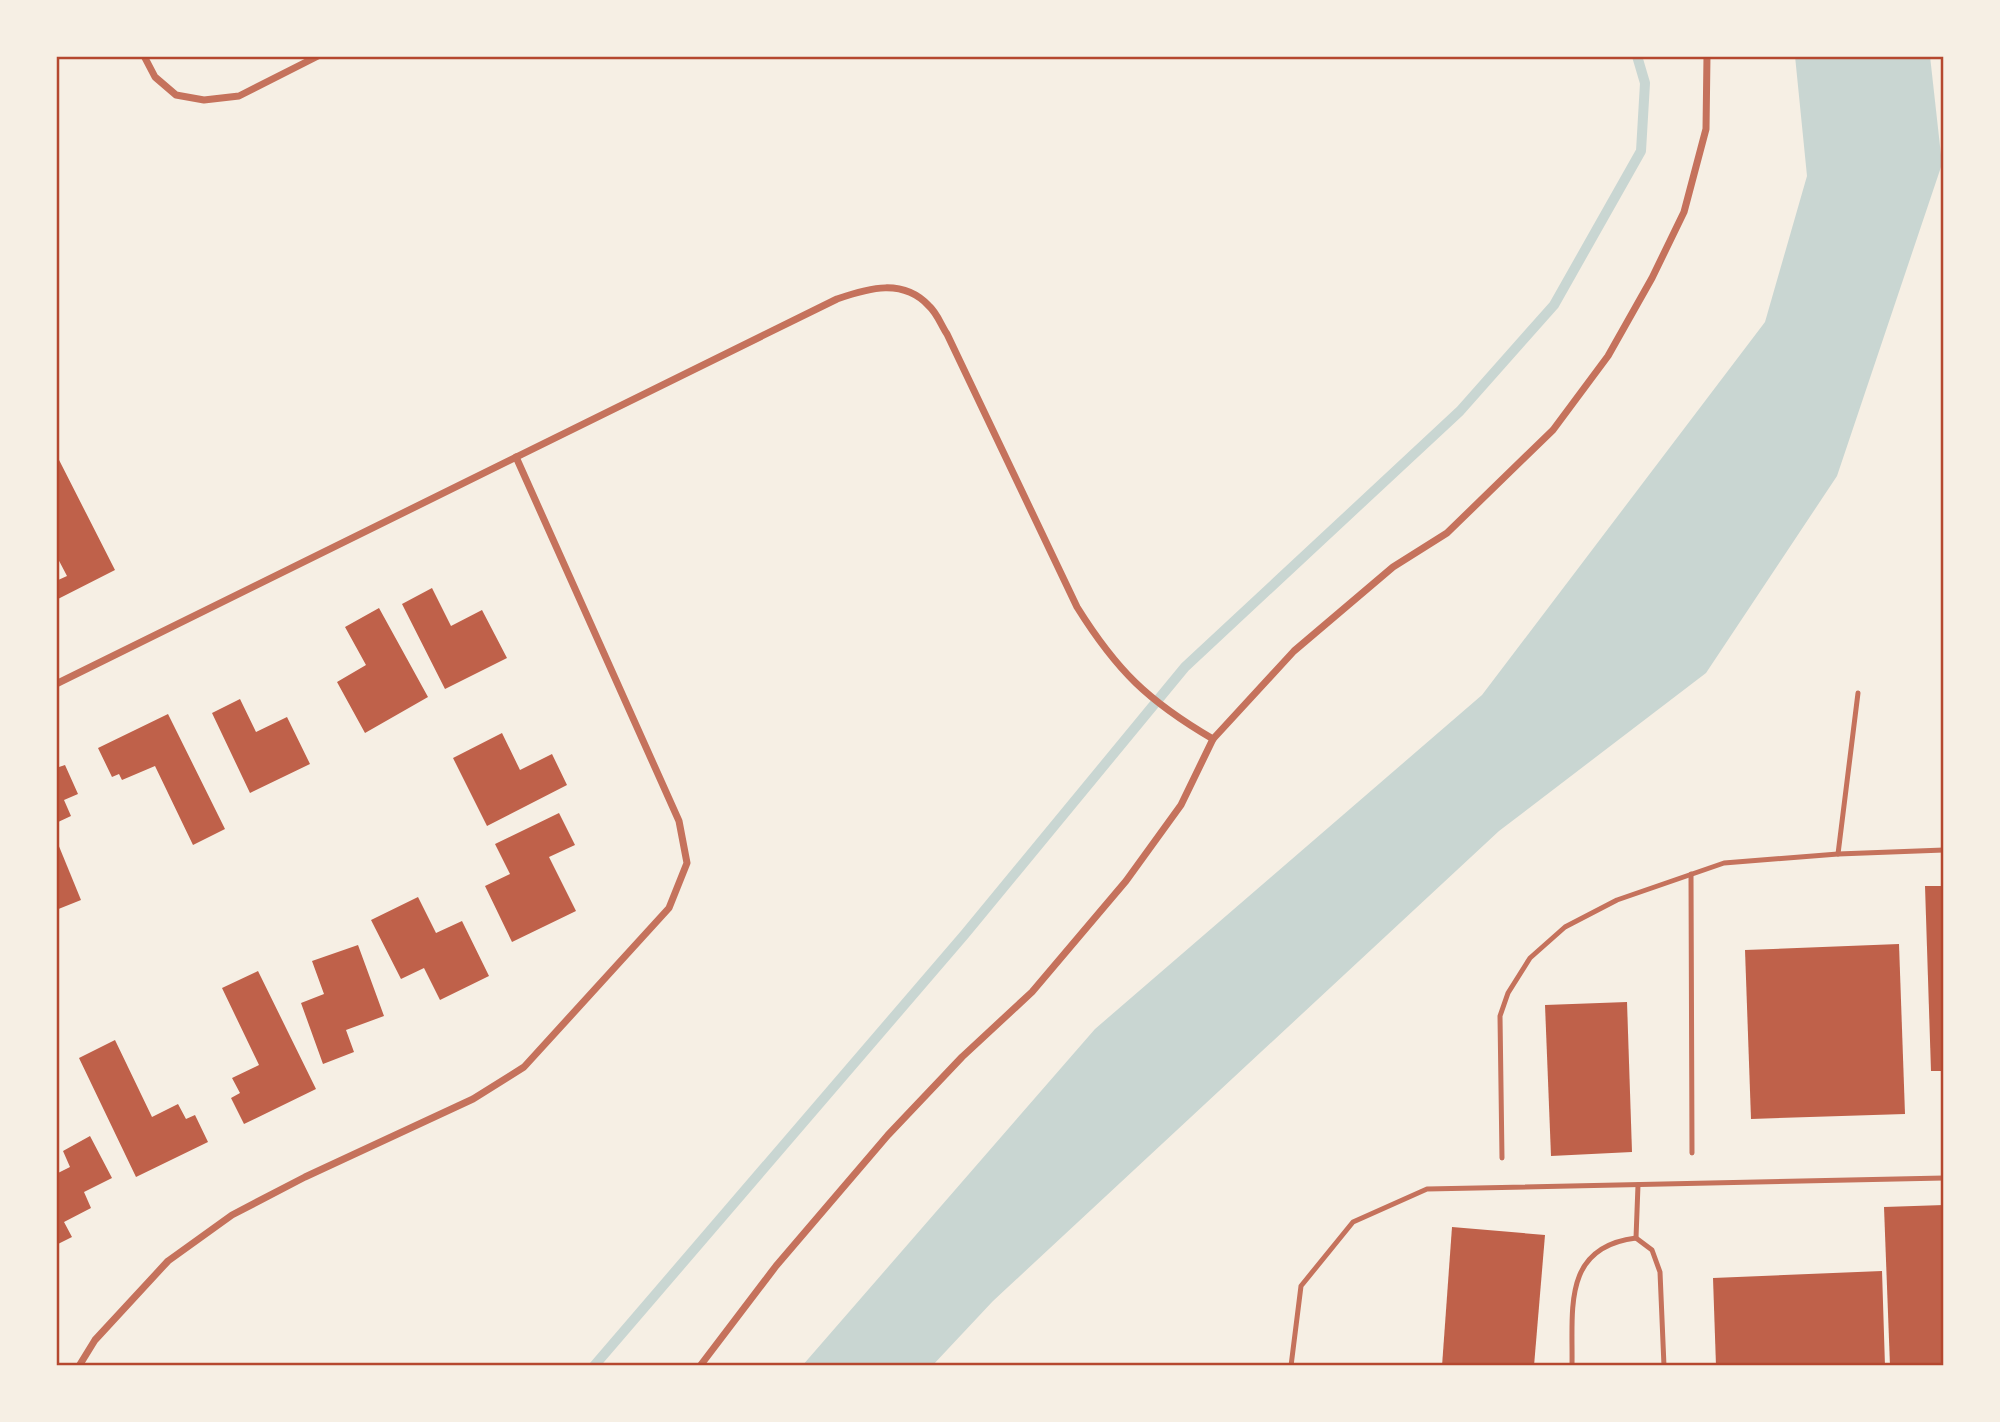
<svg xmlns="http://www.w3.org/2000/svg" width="2000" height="1422" font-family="'Work Sans',sans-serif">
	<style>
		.water { fill: #c9d6d2 }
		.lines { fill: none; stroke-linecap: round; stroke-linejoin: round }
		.stream { stroke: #c9d6d2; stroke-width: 10 }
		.building { fill: #bf614a }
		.service { stroke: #c5725c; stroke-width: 5 }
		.minor { stroke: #c5725c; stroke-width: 7 }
		.neatline { fill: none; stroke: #b5482f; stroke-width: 2.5 }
	</style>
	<rect width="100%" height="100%" fill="#f6efe4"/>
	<path class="water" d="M1795 56H1930L1942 164 1837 476 1706 673 1499 831 993 1301 932 1366H802L1095 1029 1482 695 1765 322 1807 176Z"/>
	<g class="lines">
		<path class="stream" d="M594 1366 965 934 1185 667 1460 411 1554 305 1641 151 1645 83 1637 56"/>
	</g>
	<g class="building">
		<path d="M56 454 115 570 56 600V581L67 576 56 555Z"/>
		<path d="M432 588 451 626 482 610 507 658 445 689 402 604Z"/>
		<path d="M379 608 428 697 365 733 337 682 366 665 345 627Z"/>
		<path d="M240 699 256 732 287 717 310 764 250 793 212 713Z"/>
		<path d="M168 714 225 829 193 845 155 766 122 780 119 774 112 777 98 748Z"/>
		<path d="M502 733 520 770 552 754 567 785 487 826 453 758Z"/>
		<path d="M65 765 78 794 64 800 71 816 56 823V768Z"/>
		<path d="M559 813 575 845 549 857 576 911 512 942 485 886 510 874 495 844Z"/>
		<path d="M56 839 81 900 56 910Z"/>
		<path d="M1925 886H1944V1071H1931Z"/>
		<path d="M418 897 436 933 462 921 489 976 440 1000 424 968 401 979 371 920Z"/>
		<path d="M1899 944 1905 1114 1751 1119 1745 950Z"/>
		<path d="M358 945 384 1016 346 1030 354 1052 323 1064 301 1003 324 994 312 961Z"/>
		<path d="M258 971 316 1089 244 1124 231 1098 240 1093 232 1078 259 1065 222 988Z"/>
		<path d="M1627 1002 1632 1152 1551 1156 1545 1005Z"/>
		<path d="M115 1040 152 1117 178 1104 186 1119 195 1115 208 1142 136 1177 79 1058Z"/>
		<path d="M90 1136 112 1178 84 1192 91 1208 64 1222 72 1237 56 1245V1174L70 1167 63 1151Z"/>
		<path d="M1944 1205V1366H1890L1884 1207Z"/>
		<path d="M1452 1227 1545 1235 1534 1366H1442Z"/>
		<path d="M1882 1271 1885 1366H1716L1713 1278Z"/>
	</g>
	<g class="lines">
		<g class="service">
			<path d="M1838 854 1858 693"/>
			<path d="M1691 874 1692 1153"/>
			<path d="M1502 1158 1500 1016 1508 993 1530 958 1565 927 1617 900 1724 863 1838 854 1944 850"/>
			<path d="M1636 1238 1638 1185"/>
			<path d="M1291 1366 1301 1286 1353 1222 1427 1189 1944 1178"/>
			<path d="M1572 1366C1573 1309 1562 1247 1636 1238L1652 1250 1660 1272 1664 1366"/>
		</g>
		<g class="minor">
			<path d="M144 56 155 77 176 95 204 100 239 96 318 56"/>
			<path d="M56 684 837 299C869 288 903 278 929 306 937 313 941 325 947 334L1077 607C1117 671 1148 701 1213 739"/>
			<path d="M79 1366 95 1340 168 1261 232 1215 305 1177 473 1099 524 1067 669 908 687 863 679 821 516 457"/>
			<path d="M700 1366 776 1266 888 1135 962 1057 1032 992 1126 881 1181 805 1213 739 1294 651 1393 567 1447 533 1553 430 1608 356 1652 278 1684 212 1706 129 1707 56"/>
		</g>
	</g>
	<rect width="2000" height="1422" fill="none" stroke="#f6efe4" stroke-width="116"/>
	<rect x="58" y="58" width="1884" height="1306" class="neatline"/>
</svg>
